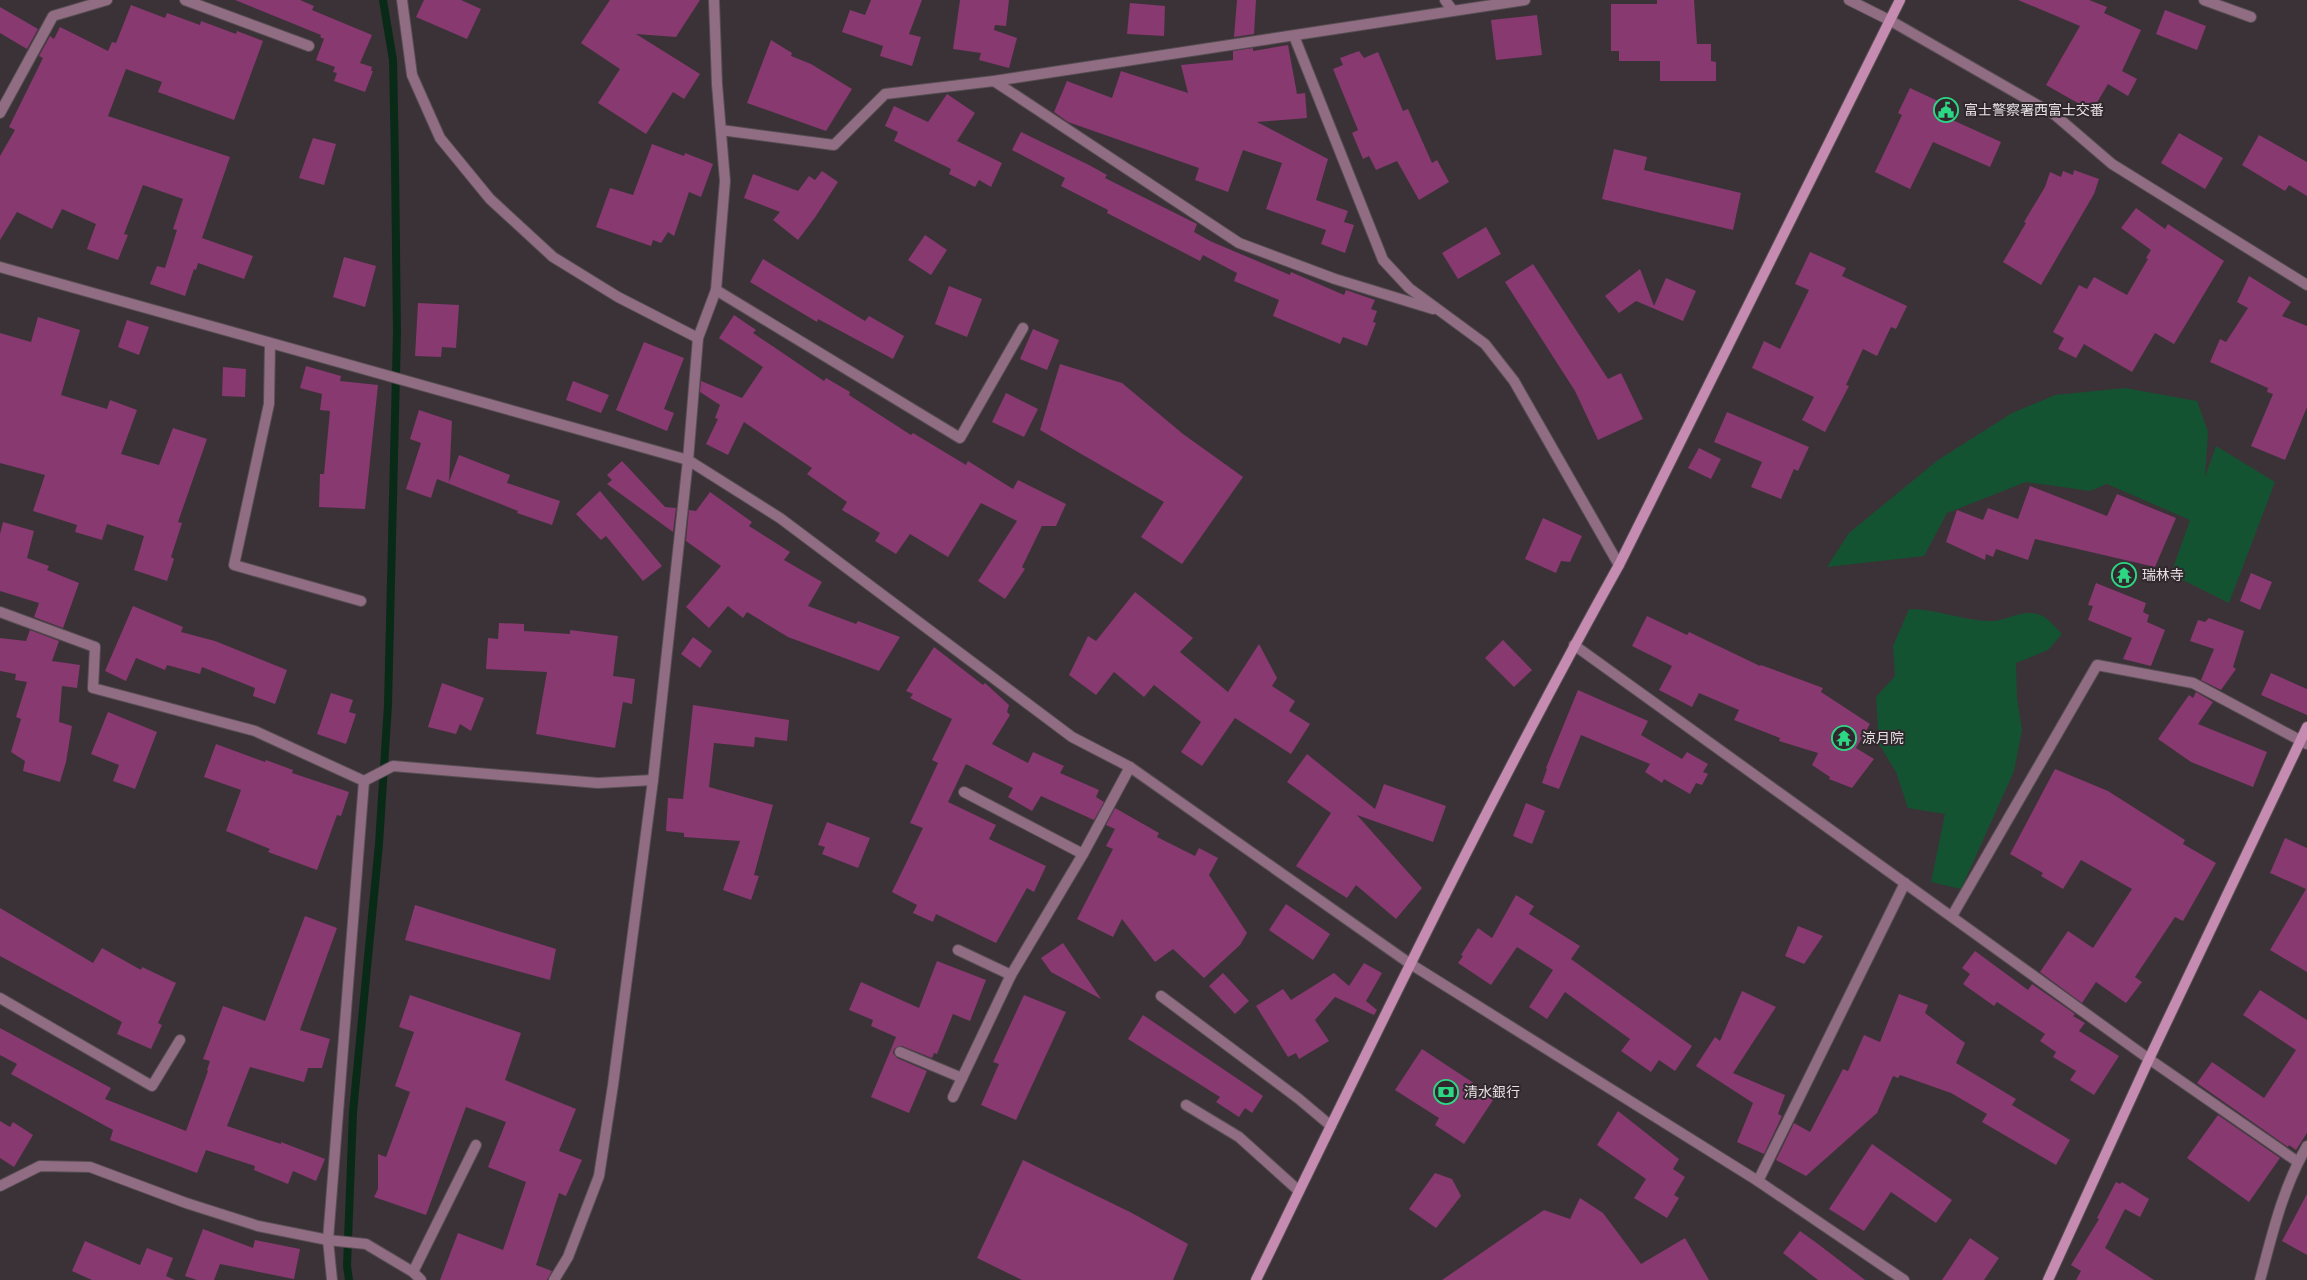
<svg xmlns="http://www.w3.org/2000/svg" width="2307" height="1280" font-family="'Archivo Narrow','Noto Sans JP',sans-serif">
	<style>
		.green { fill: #145331 }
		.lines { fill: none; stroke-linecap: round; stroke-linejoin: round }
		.stream { stroke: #0a2a18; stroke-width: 8 }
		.building { fill: #873970 }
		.street-casing { stroke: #574e53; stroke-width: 12 }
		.secondary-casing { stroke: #574e53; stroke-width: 12 }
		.street { stroke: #916d84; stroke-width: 10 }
		.secondary { stroke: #c58bb1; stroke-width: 10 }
		.labels { text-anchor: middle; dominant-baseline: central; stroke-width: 4; stroke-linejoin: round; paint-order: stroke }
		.poi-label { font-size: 14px; fill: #e7e1e5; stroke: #30282d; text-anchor: start }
	</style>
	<rect width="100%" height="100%" fill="#3b3237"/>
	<g class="green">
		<path d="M2125 388 2197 401 2208 432 2205 477 2216 446 2275 482 2229 603 2171 574 2190 520 2107 484 2090 491 2026 482 1947 513 1924 556 1827 567 1849 533 1938 460 2012 413 2055 395Z"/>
		<path d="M1909 609C1937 609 1961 620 1989 621 2003 622 2017 612 2031 613 2045 613 2053 625 2062 634L2048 650 2016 663 2017 698 2022 730 2014 771 1961 889 1931 882 1945 814 1908 808 1896 772 1879 744 1876 697 1895 676 1893 646Z"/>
	</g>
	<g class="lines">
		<path class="stream" d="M349 1280 347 1266 353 1112 379 844 388 705 397 333 395 163 393 60 383 0"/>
	</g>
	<g class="building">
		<path d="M235 0H300L314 6 312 10 372 35 360 63 372 67 371 71H373L365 92 334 81 337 73 333 72 335 67 316 60 324 39 320 37 321 35Z"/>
		<path d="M424 0H461L481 9 467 39 416 17Z"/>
		<path d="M610 0H700L676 37 636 34 700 74 684 99 673 92 646 134 598 103 620 69 581 43Z"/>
		<path d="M871 0H922L909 34 921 37 912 66 880 56 883 46 842 32 850 10 865 15Z"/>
		<path d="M960 0H1009L1006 26 995 25 994 30 1017 38 1009 68 979 60 981 53 953 49Z"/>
		<path d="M1237 0H1256L1254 34 1234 37Z"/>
		<path d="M1657 0H1694L1697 44H1711V61L1716 62V81H1660V61H1619V51H1611V4H1657Z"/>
		<path d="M2018 0H2089L2107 7 2104 13 2141 30 2122 71 2137 79 2128 96 2108 84 2092 111 2046 85 2080 26Z"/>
		<path d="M1130 3 1165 6 1164 36 1127 34Z"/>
		<path d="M131 5 165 18 167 13 200 25 201 21 236 34 237 31 263 41 234 120 158 92 162 82 126 69 108 116 230 157 202 238 253 256 244 279 198 263 196 270 194 269 185 296 150 284 157 266 165 268 177 230 173 229 183 199 143 185 124 234 128 235 118 260 87 249 96 224 62 209 52 229 17 212 0 240V156L15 130 9 127 43 58 39 56 50 36 54 39 60 27 108 51 112 42 116 43Z"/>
		<path d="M0 7 38 29 27 49 0 33Z"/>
		<path d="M2165 10 2206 26 2197 50 2156 34Z"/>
		<path d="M1537 15 1542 55 1496 60 1491 20Z"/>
		<path d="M771 40 792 53 791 56 811 64 852 89 826 131 747 103Z"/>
		<path d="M1288 45 1297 94 1305 93 1307 118 1257 122 1328 159 1316 200 1348 211 1344 222 1354 225 1345 253 1321 244 1326 230 1266 209 1282 163 1243 150 1228 192 1195 180 1199 168 1068 122 1054 112 1067 81 1112 98 1121 71 1188 93 1181 65 1233 60V51L1253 48V51Z"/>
		<path d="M1359 51 1364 58 1378 52 1403 111 1408 109 1432 163 1437 160 1449 182 1419 200 1397 161 1376 170 1369 156 1363 159 1352 133 1358 130 1333 69 1343 65 1340 58Z"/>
		<path d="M1910 88 1942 103 1937 113 2001 142 1990 167 1933 142 1910 189 1875 172 1902 115 1898 113Z"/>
		<path d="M947 94 975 113 957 141 1002 163 991 187 979 180 975 187 949 174 951 169 894 141 898 132 885 126 894 106 928 122Z"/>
		<path d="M1021 132 1089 165 1107 175 1105 178 1197 224 1194 232 1210 241 1290 275 1291 272 1344 295 1346 290 1375 300 1371 309 1377 311 1373 322 1376 323 1367 346 1343 337 1340 344 1273 316 1279 300 1234 281 1237 273 1203 255 1200 261 1107 213 1108 210 1061 186 1065 178 1012 150Z"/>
		<path d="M2179 133 2223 158 2205 189 2161 163Z"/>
		<path d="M2259 135 2307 162V196L2289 185 2285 191 2242 165Z"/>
		<path d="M313 138 336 144 324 185 299 178Z"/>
		<path d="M652 144 684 156 685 153 713 164 701 197 689 192 674 236 668 232 661 243 653 240 651 246 596 227 610 188 633 195Z"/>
		<path d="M1614 149 1647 157 1644 170 1741 193 1733 230 1602 199Z"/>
		<path d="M2074 170 2099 179 2094 194 2041 285 2003 262 2026 223 2024 222 2045 187 2050 172 2061 177 2063 171 2073 175Z"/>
		<path d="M822 171 838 182 816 216 798 240 773 220 780 212 744 198 753 174 798 191 809 176 815 180Z"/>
		<path d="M2136 208 2165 229 2168 224 2224 261 2174 344 2155 333 2132 372 2084 344 2076 358 2058 349 2064 338 2053 332 2079 285 2087 289 2094 277 2127 295 2148 259 2146 258 2151 250 2121 228Z"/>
		<path d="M1486 227 1501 254 1458 279 1442 253Z"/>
		<path d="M925 235 947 250 931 275 908 260Z"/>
		<path d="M1810 252 1846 268 1842 276 1907 306 1896 329 1891 327 1877 356 1863 349 1846 385 1849 386 1825 432 1802 420 1814 397 1752 368 1764 341 1780 349 1809 290 1795 284Z"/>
		<path d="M344 257 376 266 365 307 333 297Z"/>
		<path d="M763 259 865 321 869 316 904 336 893 359 818 319 817 322 750 282Z"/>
		<path d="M1533 264 1608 379 1621 373 1643 419 1598 440 1575 391 1505 282Z"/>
		<path d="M1640 269 1654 306 1666 278 1696 291 1683 321 1636 301 1619 313 1605 296Z"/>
		<path d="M2249 276 2291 302 2282 316 2307 326V407L2285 460 2251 446 2273 394 2267 392 2268 388 2210 362 2220 339 2226 342 2248 308 2237 302Z"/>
		<path d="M949 286 982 299 967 337 935 324Z"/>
		<path d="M418 303 459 305 456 348 442 347 441 357 415 356Z"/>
		<path d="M734 315 756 330 753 333 824 381 826 378 850 392 849 395 911 435 913 433 966 465 968 461 1013 489 1018 480 1066 504 1056 526H1042L1022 567 1025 569 1005 599 978 581 1017 521 981 503 948 557 910 534 896 554 875 541 880 533 842 510 847 502 807 474 812 468 744 422 728 455 706 444 718 419 715 418 720 405 700 392 701 381 742 398 763 367 719 338Z"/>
		<path d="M38 317 80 330 61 395 107 409 110 400 137 410 121 454 159 465 173 428 207 439 178 522 182 523 171 557 174 559 167 581 134 570 144 536 107 524 102 540 75 532 77 525 33 511 45 475 0 463V333L31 342Z"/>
		<path d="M127 320 149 327 139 355 118 347Z"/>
		<path d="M1033 329 1059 340 1047 370 1020 359Z"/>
		<path d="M644 342 684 358 664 409 674 413 667 431 616 410Z"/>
		<path d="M1060 364 1122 383 1183 434 1243 477 1182 564 1141 537 1164 502 1040 430Z"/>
		<path d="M306 366 341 376 340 381 378 385 365 509 319 507 320 474H324L330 411 320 410 322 394 300 388Z"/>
		<path d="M223 367 246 369 245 397 222 396Z"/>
		<path d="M573 381 609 395 601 413 566 400Z"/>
		<path d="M1006 393 1038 409 1024 437 992 422Z"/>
		<path d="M419 410 452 421 449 482 459 455 510 475 507 483 560 501 552 525 517 513 518 511 437 479 431 498 406 489 421 443 410 439Z"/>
		<path d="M1727 412 1809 447 1798 471 1794 469 1781 499 1751 487 1762 462 1714 442Z"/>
		<path d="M1699 448 1721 459 1711 479 1688 468Z"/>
		<path d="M622 461 665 507 676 508 673 532 607 484 612 480 607 475Z"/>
		<path d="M2030 486 2107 516 2117 494 2176 518 2155 567 2035 539 2028 560 1996 549 1993 557 1986 554 1985 560 1946 542 1957 510 1983 520 1988 508 2018 519Z"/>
		<path d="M600 491 662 566 643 581 606 536 601 540 576 514Z"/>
		<path d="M710 492 752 522 749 526 790 552 784 560 822 582 808 606 856 624 858 621 900 637 879 671 788 637 747 612 743 618 728 606 709 628 686 607 721 566 686 541 689 510 696 511Z"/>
		<path d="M1543 518 1582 536 1570 562 1561 561 1556 573 1525 559Z"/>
		<path d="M3 522 34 531 27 558 49 566 47 570 79 583 63 628 34 617 39 603 0 591V534Z"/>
		<path d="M2251 573 2272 582 2260 610 2240 601Z"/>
		<path d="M2096 583 2146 603 2143 612 2149 615 2147 622 2165 630 2151 666 2123 659 2132 638 2088 620 2093 606 2088 605Z"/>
		<path d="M1135 592 1193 638 1180 652 1228 692 1259 644 1277 678 1272 686 1295 701 1289 711 1310 724 1291 754 1235 718 1202 766 1181 752 1201 722 1154 685 1144 697 1114 672 1096 695 1069 675 1088 636 1096 641Z"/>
		<path d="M133 606 183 627 181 632 215 641 287 670 275 704 253 696 255 688 202 667 200 674 167 665 165 670 136 658 126 681 105 671Z"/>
		<path d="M1647 616 1687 635 1689 632 1760 666 1761 665 1823 688 1821 692 1870 724 1856 748 1874 759 1852 788 1829 779 1830 777 1812 765 1818 753 1779 741 1780 738 1734 720 1739 710 1699 693 1692 707 1659 690 1672 666 1632 646Z"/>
		<path d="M2209 618 2244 631 2233 667 2236 669 2221 690 2201 680 2214 649 2190 641 2198 620 2205 622Z"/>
		<path d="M499 623 524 624V631L570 634V630L618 636 613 676 635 679 632 704 623 702 615 748 536 734 547 672 486 669 488 638 498 639Z"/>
		<path d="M30 630 59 641 52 661 80 665 77 688 62 686 59 722 72 726 66 762 60 782 23 771 25 761 11 752 21 719 16 717 27 682 15 680 16 674 0 671V638L26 641Z"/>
		<path d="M693 637 712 651 700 668 681 654Z"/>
		<path d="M1503 640 1532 670 1514 687 1485 658Z"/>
		<path d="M934 647 983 685 985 683 1009 705 1007 712 1010 715 992 744 1028 763 1033 752 1064 766 1060 773 1099 790 1096 797 1104 802 1094 820 1041 796 1032 811 1008 797 1013 788 966 764 948 802 996 825 989 839 1046 866 1034 892 1027 888 996 943 936 914 933 922 913 913 917 905 892 892 923 828 910 823 938 763 932 760 952 719 910 698 913 694 906 691Z"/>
		<path d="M2271 673 2307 689V715L2261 695Z"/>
		<path d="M442 683 484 698 471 731 460 724 456 734 428 727Z"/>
		<path d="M1578 690 1648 721 1641 735 1682 759 1687 752 1708 764 1703 772 1708 774 1702 785 1696 783 1690 794 1664 779 1662 783 1645 772 1650 764 1581 735 1559 789 1542 783 1547 769 1546 768Z"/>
		<path d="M2196 692 2213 702 2198 724 2267 752 2253 787 2191 762 2158 739 2189 695 2193 698Z"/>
		<path d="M331 693 353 700 349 712 356 714 346 744 317 734Z"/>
		<path d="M693 705 789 720 787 741 755 737 754 747 714 743 709 787 773 805 754 875 759 876 751 900 723 890 740 841 684 837V833L666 831 668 798 683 799Z"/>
		<path d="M108 712 157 732 135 789 113 781 119 765 91 754Z"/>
		<path d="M216 744 265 762 266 760 293 770 292 773 349 792 341 816 337 815 317 870 268 852 270 849 226 831 241 790 204 777Z"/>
		<path d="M1307 754 1375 809 1384 784 1446 806 1433 842 1357 815 1422 888 1396 919 1356 885 1347 898 1296 866 1331 813 1287 782Z"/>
		<path d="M2055 769 2108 791 2185 840 2183 844 2216 863 2183 921 2175 917 2135 977 2142 982 2126 1003 2096 982 2082 1003 2040 972 2068 931 2093 948 2132 889 2081 860 2063 889 2041 876 2043 873 2010 854Z"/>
		<path d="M1526 803 1545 811 1532 844 1513 836Z"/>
		<path d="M1115 808 1159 833 1157 837 1195 856 1199 848 1218 858 1209 875 1247 933 1240 945 1204 978 1173 949 1155 962 1122 919 1113 937 1077 919 1113 849 1106 846 1115 829 1106 825Z"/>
		<path d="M827 822 870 838 858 868 822 854 825 847 818 845Z"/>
		<path d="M2285 838 2307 848V972L2270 950 2306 889 2270 873Z"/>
		<path d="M1516 895 1534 906 1529 914 1580 946 1571 959 1692 1046 1675 1071 1659 1060 1651 1072 1621 1051 1630 1039 1565 992 1547 1019 1529 1007 1553 970 1517 947 1491 985 1458 963 1463 956 1461 955 1478 928 1492 938Z"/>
		<path d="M1286 904 1330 934 1313 960 1269 930Z"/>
		<path d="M415 905 556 949 550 980 405 940Z"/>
		<path d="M0 908 93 963 102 948 141 970 142 967 176 983 158 1023 162 1025 151 1049 117 1034 122 1022 0 956Z"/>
		<path d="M305 916 337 928 300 1030 330 1039 322 1068H308L304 1082 250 1067 227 1126 281 1144V1142L325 1159 316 1181 293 1171 288 1184 254 1170 255 1166 206 1150 197 1173 110 1140 113 1130 11 1074 17 1064 0 1055V1028L111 1088 105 1099 186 1131 208 1071 207 1070 210 1061 203 1059 223 1006 265 1021Z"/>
		<path d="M1798 926 1823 936 1804 964 1785 956Z"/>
		<path d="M1063 943 1101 999 1051 972 1041 958Z"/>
		<path d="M1975 951 2028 990 2032 984 2075 1014 2073 1016 2085 1023 2079 1031 2119 1056 2094 1095 2070 1080 2076 1071 2053 1057 2056 1052 2040 1041 2045 1034 1997 1002 1994 1006 1963 984 1970 974 1962 968Z"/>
		<path d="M937 961 986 980 970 1021 953 1014 937 1054 934 1053 932 1058 902 1046 894 1049 893 1053 897 1058 927 1071 909 1113 871 1097 896 1037 871 1026 873 1020 849 1010 861 982 919 1008Z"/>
		<path d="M1364 963 1382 973 1366 1001 1377 1010 1374 1015 1335 997 1315 1020 1329 1041 1299 1059 1296 1053 1288 1057 1256 1006 1283 989 1291 1000 1334 973 1349 986Z"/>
		<path d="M1223 973 1249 1001 1235 1014 1209 986Z"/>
		<path d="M2260 990 2307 1020V1133L2296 1150 2289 1145 2288 1147 2197 1083 2212 1062 2264 1098 2296 1050 2243 1015Z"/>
		<path d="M1742 991 1776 1007 1733 1073 1785 1095 1778 1114 1782 1116 1764 1154 1737 1142 1753 1103 1696 1066 1715 1037 1720 1041Z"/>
		<path d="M1899 994 1928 1005 1925 1013 1965 1043 1956 1063 2016 1099 2012 1105 2070 1140 2056 1165 1982 1122 1987 1114 1951 1093 1900 1075 1898 1078 1893 1076 1877 1113 1806 1176 1776 1160 1794 1123 1810 1132 1843 1069 1848 1071 1864 1035 1880 1042Z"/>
		<path d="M410 995 521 1033 505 1080 576 1109 559 1151 582 1160 566 1196 559 1193 536 1265 552 1271 547 1280H440L458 1233 503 1250 526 1182 488 1167 506 1122 466 1107 426 1215 374 1197 378 1189V1154L386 1157 410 1092 395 1086 414 1032 399 1027Z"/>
		<path d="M1024 995 1066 1012 1016 1120 981 1105 999 1064 993 1062Z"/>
		<path d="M1143 1015 1263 1096 1252 1113 1245 1108 1239 1117 1216 1102 1220 1097 1128 1039Z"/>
		<path d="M1422 1049 1495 1097 1464 1144 1435 1125 1439 1118 1395 1090Z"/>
		<path d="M1618 1111 1679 1159 1673 1169 1685 1177 1674 1195 1679 1198 1667 1218 1634 1198 1646 1179 1597 1145Z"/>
		<path d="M2218 1115 2280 1158 2249 1202 2187 1158Z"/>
		<path d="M0 1121 10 1127 13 1122 33 1135 14 1167 0 1158Z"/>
		<path d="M1872 1144 1952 1200 1936 1223 1891 1192 1864 1231 1829 1209Z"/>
		<path d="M1023 1160 1130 1212 1188 1244 1173 1280H1022L977 1258Z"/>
		<path d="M1435 1173 1452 1179 1461 1196 1436 1228 1409 1209Z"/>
		<path d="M2116 1182 2120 1184 2122 1182 2149 1199 2140 1217 2125 1209 2105 1248 2154 1280H2076L2081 1271 2071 1265 2099 1219 2097 1218Z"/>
		<path d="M2307 1194V1255L2282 1241Z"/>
		<path d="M1580 1198 1603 1213 1641 1264 1685 1238 1709 1280H1442L1544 1210 1570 1219Z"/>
		<path d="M203 1229 253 1248 255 1240 300 1249 294 1279 220 1264 214 1280H197L185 1276Z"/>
		<path d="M1800 1231 1818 1244 1865 1280H1818L1783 1253Z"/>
		<path d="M1970 1238 1999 1258 1984 1280H1942Z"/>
		<path d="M85 1241 140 1265 147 1248 173 1258 166 1276 175 1280H92L72 1271Z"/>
	</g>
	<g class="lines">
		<defs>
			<g id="street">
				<path d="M185 0 309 46"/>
				<path d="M402 0 412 75 440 138 490 199 553 257 618 297 698 338"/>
				<path d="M1445 0 1453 11"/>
				<path d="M1849 0 1891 21 2055 115 2112 164 2307 285"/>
				<path d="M2204 0 2251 17"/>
				<path d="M1294 36 1383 260 1409 288 1485 344 1514 381 1619 565"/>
				<path d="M994 81 1239 243 1335 279 1433 309"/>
				<path d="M0 113 53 16 107 0"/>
				<path d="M721 130 834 145 885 94 994 81 1525 0"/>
				<path d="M0 267 688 460 780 518 1072 737 1130 767 1409 963 1758 1181 1904 1280"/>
				<path d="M716 290 960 438 1023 328"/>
				<path d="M270 343 269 404 234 565 361 601"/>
				<path d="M0 612 95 647 93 688 255 731 364 781 393 766 598 783 653 780"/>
				<path d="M1574 645 2149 1059 2298 1162"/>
				<path d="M964 792 1083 854"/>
				<path d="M1952 916 2097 665 2193 683 2307 744"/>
				<path d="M958 950 1011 975"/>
				<path d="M1161 996 1299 1099 1331 1126"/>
				<path d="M0 998 152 1086 180 1040"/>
				<path d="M900 1052 962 1078"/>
				<path d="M953 1097 1011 975 1083 854 1130 767"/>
				<path d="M1186 1105 1239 1137 1299 1191"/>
				<path d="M1758 1181 1905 883"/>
				<path d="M0 1186 40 1166 90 1167 186 1203 258 1226 328 1240 366 1244 413 1272 421 1280"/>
				<path d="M413 1272 476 1145"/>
				<path d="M332 1280 328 1240 364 781"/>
				<path d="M554 1280 568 1257 599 1176 613 1085 653 780 688 460 698 338 716 290 725 181 717 84 714 0"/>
				<path d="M2260 1280C2272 1235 2283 1187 2307 1146"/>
			</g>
			<g id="secondary">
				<path d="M1256 1280C1373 1039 1489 798 1619 565L1900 0"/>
				<path d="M2048 1280 2149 1059 2307 727"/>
			</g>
		</defs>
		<use href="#street" class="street-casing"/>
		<use href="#secondary" class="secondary-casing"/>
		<use href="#street" class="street"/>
		<use href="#secondary" class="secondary"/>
	</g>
	<defs>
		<symbol id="civic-ring" viewBox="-11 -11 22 22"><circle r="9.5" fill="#30282d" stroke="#2dd884" stroke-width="1.5"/><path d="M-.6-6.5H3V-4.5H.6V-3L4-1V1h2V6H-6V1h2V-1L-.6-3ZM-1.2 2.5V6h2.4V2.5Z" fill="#2dd884"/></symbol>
		<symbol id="temple-ring" viewBox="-11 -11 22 22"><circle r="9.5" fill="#30282d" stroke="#2dd884" stroke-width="1.5"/><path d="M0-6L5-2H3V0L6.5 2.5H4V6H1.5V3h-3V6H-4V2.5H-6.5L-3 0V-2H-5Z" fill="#2dd884"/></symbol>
		<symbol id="bank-ring" viewBox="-11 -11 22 22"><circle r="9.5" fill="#30282d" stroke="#2dd884" stroke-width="1.5"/><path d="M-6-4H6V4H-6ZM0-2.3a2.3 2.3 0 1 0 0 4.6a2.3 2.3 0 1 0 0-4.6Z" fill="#2dd884"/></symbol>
	</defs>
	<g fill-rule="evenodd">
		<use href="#civic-ring" x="1932" y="96" width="28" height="28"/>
		<use href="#temple-ring" x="2110" y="561" width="28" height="28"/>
		<use href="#temple-ring" x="1830" y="724" width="28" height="28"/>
		<use href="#bank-ring" x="1432" y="1078" width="28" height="28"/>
	</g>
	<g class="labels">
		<g class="poi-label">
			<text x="1964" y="110">富士警察署西富士交番</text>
			<text x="2142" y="575">瑞林寺</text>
			<text x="1862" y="738">涼月院</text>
			<text x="1464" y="1092">清水銀行</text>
		</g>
	</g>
</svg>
